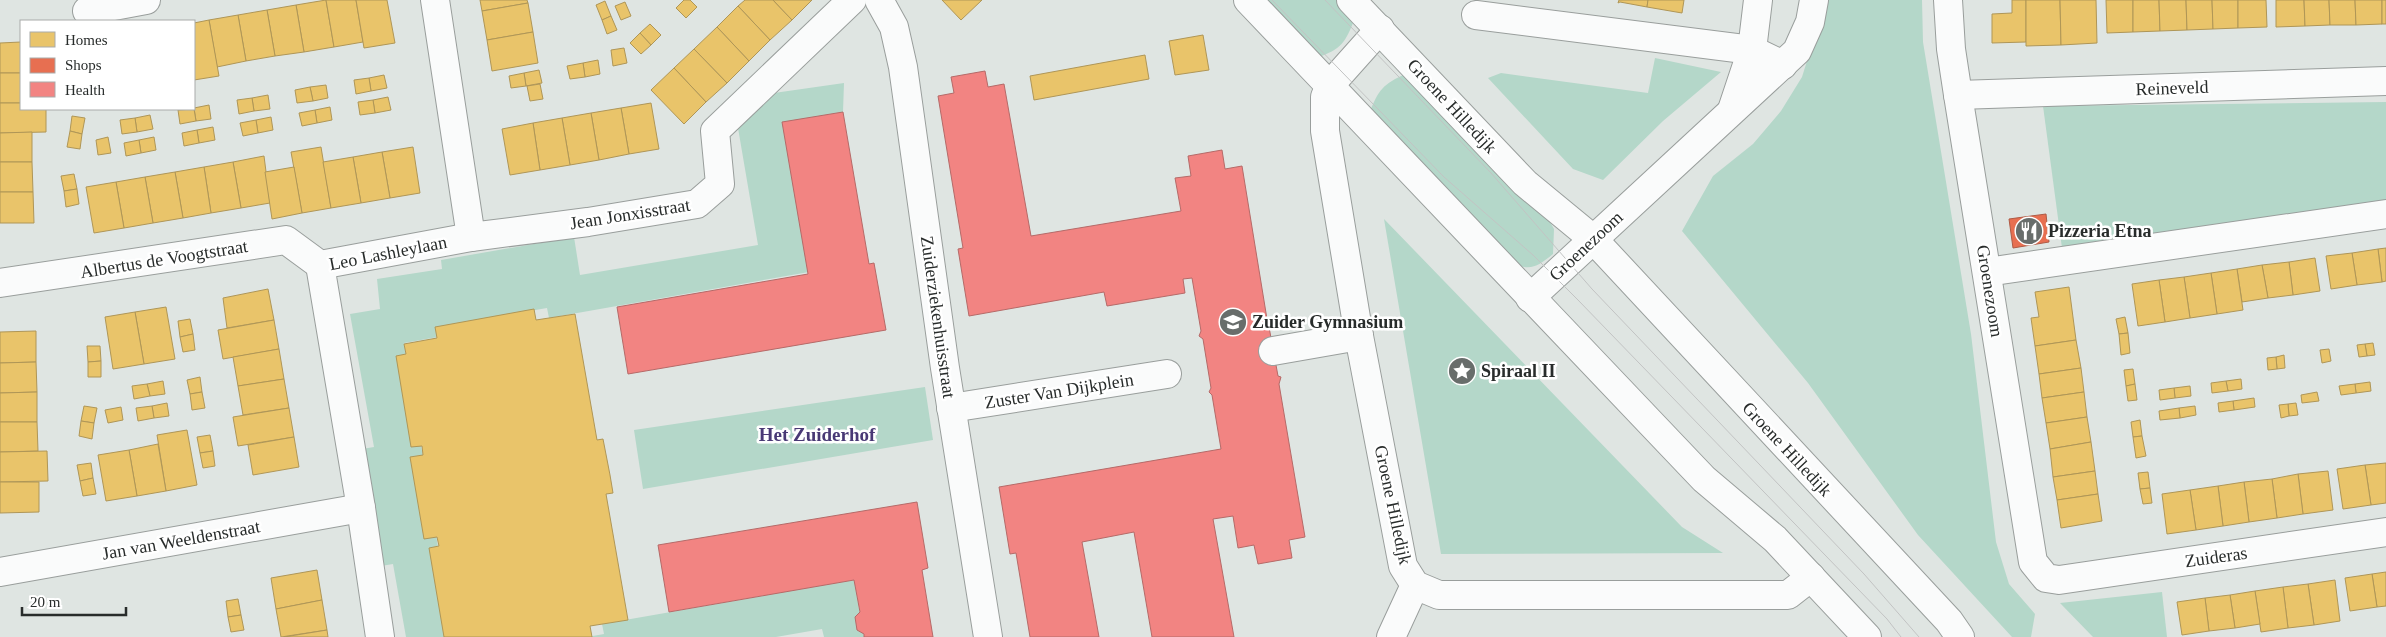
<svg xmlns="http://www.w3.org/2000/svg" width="2386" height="637" font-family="Georgia,serif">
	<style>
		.green { fill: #b4d7c9 }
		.homes { fill: #e9c46a; stroke: #af9657 }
		.shops { fill: #e76f51; stroke: #ae5b46 }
		.health { fill: #f28482; stroke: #b56a68 }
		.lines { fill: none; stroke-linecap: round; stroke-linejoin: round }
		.minor-casing { stroke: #999e9c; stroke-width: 30 }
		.minor { stroke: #fafbfb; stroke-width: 28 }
		.tram { stroke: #c2c3c3; stroke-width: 1 }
		.labels { text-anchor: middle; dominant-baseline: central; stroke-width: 5; stroke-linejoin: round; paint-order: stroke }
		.street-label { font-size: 18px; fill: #282c2b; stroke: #fff }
		.poi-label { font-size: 18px; font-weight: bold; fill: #282c2b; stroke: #fff; text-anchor: start }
		.neighbourhood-label { font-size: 19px; font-weight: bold; fill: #493975; stroke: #fff }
	</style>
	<rect width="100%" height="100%" fill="#dfe5e2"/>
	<g class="green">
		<path d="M1260 0H1338L1355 18C1345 43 1342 49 1316 58Z"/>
		<path d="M1815 0H1922L1923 42 1971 334 1996 542 2009 584 2035 614 2031 637H2012L1918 535 1808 383 1682 231 1713 176 1753 144 1781 111 1802 77 1812 45Z"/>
		<path d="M1655 58 1721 72 1663 121 1603 180 1573 169 1488 78 1501 73 1648 93Z"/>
		<path d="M1407 73 1549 220 1554 229 1553 254C1538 266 1532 271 1513 264L1369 114C1379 89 1382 85 1407 73Z"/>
		<path d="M844 83 843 112 783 123 809 272 549 318 547 308 459 323 460 333 404 343 453 637H406L393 564 381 566 362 449 374 447 350 314 380 309 377 279 442 269 441 260 574 237 580 275 758 245 738 128 774 93Z"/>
		<path d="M2386 102V200L2062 248 2043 106Z"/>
		<path d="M1384 219 1682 527 1723 553 1441 554Z"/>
		<path d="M925 387 933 440 643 489 634 430Z"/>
		<path d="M854 580 864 637H824L822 629 776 637H587L604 634 602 624Z"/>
		<path d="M2162 592 2167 637H2093L2060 603Z"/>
	</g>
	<g class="homes">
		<path d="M326 0 334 47 304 52 296 5Z"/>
		<path d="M326 0H356L363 42 334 47Z"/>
		<path d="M356 0H387L395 43 364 48Z"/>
		<path d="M480 0H527L528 3 482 11Z"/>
		<path d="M684 0H690L697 7 686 18 676 8Z"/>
		<path d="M745 0H773L792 20 770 40 738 6Z"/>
		<path d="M773 0H812L792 20Z"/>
		<path d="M942 0H982L961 20Z"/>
		<path d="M1619 0H1648L1647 7 1620 2 1618 3Z"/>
		<path d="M1648 0H1684L1682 13 1647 7Z"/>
		<path d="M2012 0H2026V42L1992 43V14L2012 13Z"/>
		<path d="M2026 0H2060L2061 45 2026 46Z"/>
		<path d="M2060 0H2096L2097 43 2061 45Z"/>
		<path d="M2106 0H2133V32L2107 33Z"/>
		<path d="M2133 0H2159L2160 31 2133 32Z"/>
		<path d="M2159 0H2186L2187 30 2160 31Z"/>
		<path d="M2186 0H2212L2213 29 2187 30Z"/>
		<path d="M2212 0H2238V28L2213 29Z"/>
		<path d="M2238 0H2266L2267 27 2238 28Z"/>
		<path d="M2276 0H2304L2305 26 2276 27Z"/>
		<path d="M2304 0H2329L2330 25 2305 26Z"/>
		<path d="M2329 0H2355L2356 25H2330Z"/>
		<path d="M2355 0H2382V24L2356 25Z"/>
		<rect x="2382" y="0" width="4" height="24"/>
		<path d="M605 1 611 16 602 20 596 5Z"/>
		<path d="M625 2 631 16 621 20 615 6Z"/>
		<path d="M528 3 533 32 487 40 482 11Z"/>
		<path d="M296 5 304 52 275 56 267 10Z"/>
		<path d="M738 6 770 40 749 61 717 27Z"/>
		<path d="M267 10 275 56 246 61 238 15Z"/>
		<path d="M238 15 246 61 217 67 209 20Z"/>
		<path d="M611 16 617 30 607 34 602 20Z"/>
		<path d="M209 20 219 76 194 80V23Z"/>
		<path d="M650 24 661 35 651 45 640 33Z"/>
		<path d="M717 27 749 61 727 83 694 49Z"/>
		<path d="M533 32 538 63 492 71 487 40Z"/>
		<path d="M640 33 651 45 641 54 630 43Z"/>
		<path d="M1203 35 1209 70 1175 75 1169 41Z"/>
		<path d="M21 42V73H0V43Z"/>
		<path d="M624 48 627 63 613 66 611 50Z"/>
		<path d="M694 49 727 83 706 102 674 68Z"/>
		<path d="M1145 55 1149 79 1034 100 1030 76Z"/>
		<path d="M598 60 600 74 585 77 583 63Z"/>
		<path d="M583 63 585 77 570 79 567 66Z"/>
		<path d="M674 68 706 102 684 124 651 90Z"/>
		<path d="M539 70 542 83 526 86 524 73Z"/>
		<rect x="0" y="73" width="21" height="30"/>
		<path d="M524 73 526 86 511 88 509 76Z"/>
		<path d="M384 75 387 88 371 91 369 78Z"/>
		<path d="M369 78 371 91 356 94 354 80Z"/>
		<path d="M540 84 543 99 530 101 527 86Z"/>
		<path d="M326 85 328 98 313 101 310 87Z"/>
		<path d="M310 87 313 101 297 103 295 90Z"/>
		<path d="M268 95 270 109 254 111 252 98Z"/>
		<path d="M388 97 391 110 375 113 373 100Z"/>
		<path d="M252 98 254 111 239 114 237 100Z"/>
		<path d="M373 100 375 113 360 115 358 102Z"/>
		<path d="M0 103H21V109H46V132L0 133Z"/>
		<path d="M651 103 659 149 629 154 621 108Z"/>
		<path d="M209 105 211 119 196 121 194 108Z"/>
		<path d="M330 107 332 120 317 123 315 110Z"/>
		<path d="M621 108 629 154 599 160 591 113Z"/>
		<path d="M194 109 196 121 180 124 178 110Z"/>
		<path d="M315 110 317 123 302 126 299 113Z"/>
		<path d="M591 113 599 160 570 165 562 118Z"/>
		<path d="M150 115 153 129 137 132 135 118Z"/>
		<path d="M72 116 85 118 82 134 70 131Z"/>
		<path d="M271 117 273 130 258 133 256 120Z"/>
		<path d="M135 118 137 132 122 134 120 120Z"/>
		<path d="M562 118 570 165 540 170 533 123Z"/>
		<path d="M256 120 258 133 243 136 240 123Z"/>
		<path d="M533 123 540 170 510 175 502 129Z"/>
		<path d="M213 127 215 140 199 143 197 130Z"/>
		<path d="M197 130 199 143 184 146 182 133Z"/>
		<path d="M70 131 82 134 80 149 67 147Z"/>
		<path d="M32 132V162H0V133Z"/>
		<path d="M108 137 111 153 98 155 96 140Z"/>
		<path d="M154 137 156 150 141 153 139 140Z"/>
		<path d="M139 140 141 153 126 156 124 143Z"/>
		<path d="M321 147 331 208 302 213 291 152Z"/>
		<path d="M413 147 420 193 390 198 382 152Z"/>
		<path d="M382 152 390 198 361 203 353 157Z"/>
		<path d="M264 156 270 203 241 208 233 162Z"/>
		<path d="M353 157 361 203 331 208 323 162Z"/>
		<path d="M0 162H32L33 192H0Z"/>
		<path d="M233 162 241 208 211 213 204 167Z"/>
		<path d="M204 167 211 213 183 218 175 172Z"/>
		<path d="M294 167 302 213 272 219 265 172Z"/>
		<path d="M175 172 183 218 153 223 145 177Z"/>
		<path d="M74 174 77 189 64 191 61 176Z"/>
		<path d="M145 177 153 223 124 228 116 182Z"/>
		<path d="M116 182 124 228 94 233 86 187Z"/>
		<path d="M77 189 79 204 66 207 64 191Z"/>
		<path d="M0 192H33L34 223H0Z"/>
		<path d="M2386 248V281L2382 282 2378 249Z"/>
		<path d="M2378 249 2382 282 2357 285 2352 253Z"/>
		<path d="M2352 253 2357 285 2331 289 2326 256Z"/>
		<path d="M2315 258 2320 291 2293 295 2289 262Z"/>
		<path d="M2289 262 2293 295 2268 298 2262 265Z"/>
		<path d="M2262 265 2268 298 2242 302 2237 269Z"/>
		<path d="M2237 269 2243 310 2217 314 2211 273Z"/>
		<path d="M2211 273 2217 314 2190 318 2184 277Z"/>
		<path d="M2184 277 2190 318 2165 322 2159 280Z"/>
		<path d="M2159 280 2165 322 2138 326 2132 284Z"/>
		<path d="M2069 287 2076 340 2035 346 2031 318 2039 317 2035 292Z"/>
		<path d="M268 289 274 320 227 328 223 298Z"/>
		<path d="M166 307 175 359 144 364 135 312Z"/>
		<path d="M534 309 536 320 575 314 597 440 603 439 610 475 613 493 606 494 628 620 590 626 592 637H444L429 548 439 546 437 537 424 539 410 457 423 455 422 446 411 447 396 356 406 354 404 344 437 338 435 327Z"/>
		<path d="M135 312 144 364 113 369 105 317Z"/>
		<path d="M2125 317 2128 333 2119 334 2116 319Z"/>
		<path d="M190 319 193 334 180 337 178 321Z"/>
		<path d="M274 320 279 349 223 359 218 330Z"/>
		<path d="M36 331V362L0 363V332Z"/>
		<path d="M2128 333 2130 353 2121 355 2119 334Z"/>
		<path d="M193 334 195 350 183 352 180 337Z"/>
		<path d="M2076 340 2081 368 2039 374 2035 346Z"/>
		<path d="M2373 343 2375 355 2367 356 2365 344Z"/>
		<path d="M2365 344 2367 356 2359 357 2357 345Z"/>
		<path d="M87 346H100L101 361 88 362Z"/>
		<path d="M279 349 284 379 238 386 233 357Z"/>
		<path d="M2329 349 2331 361 2322 363 2320 350Z"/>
		<path d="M2284 355 2285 368 2277 369 2276 357Z"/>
		<path d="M2276 357 2277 369 2268 370 2267 358Z"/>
		<path d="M101 361V377H88V362Z"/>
		<path d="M36 362 37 392 0 393V363Z"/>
		<path d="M2081 368 2084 392 2042 398 2039 374Z"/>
		<path d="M2133 369 2135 384 2126 386 2124 370Z"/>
		<path d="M200 377 202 392 190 394 187 380Z"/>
		<path d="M284 379 289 408 243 415 238 386Z"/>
		<path d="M2241 379 2242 389 2228 391 2226 381Z"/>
		<path d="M163 381 165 394 150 396 147 384Z"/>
		<path d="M2226 381 2228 391 2212 393 2211 383Z"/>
		<path d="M2370 382 2371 391 2356 393 2355 384Z"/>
		<path d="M147 384 150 396 134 399 132 386Z"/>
		<path d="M2135 384 2137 400 2128 401 2126 386Z"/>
		<path d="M2355 384 2356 393 2341 395 2339 386Z"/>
		<path d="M2190 386 2191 396 2175 398 2174 388Z"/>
		<path d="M2174 388 2175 398 2160 400 2159 390Z"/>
		<path d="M37 392V422H0V393Z"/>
		<path d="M202 392 205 408 192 410 190 394Z"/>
		<path d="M2084 392 2087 417 2046 423 2042 398Z"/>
		<path d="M2317 392 2319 401 2302 403 2301 395Z"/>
		<path d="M2254 398 2255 407 2234 410 2233 401Z"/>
		<path d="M2233 401 2234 410 2219 412 2218 403Z"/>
		<path d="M167 403 169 416 154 418 152 406Z"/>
		<path d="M2296 403 2298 415 2289 416 2288 404Z"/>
		<path d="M2288 404 2289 416 2281 418 2279 405Z"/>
		<path d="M84 406 97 408 94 423 81 421Z"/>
		<path d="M152 406 154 418 138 421 136 408Z"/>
		<path d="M2195 406 2196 415 2180 418 2179 408Z"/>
		<path d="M121 407 123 420 108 423 105 410Z"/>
		<path d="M289 408 294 437 238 446 233 417Z"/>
		<path d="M2179 408 2180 418 2160 420 2159 411Z"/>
		<path d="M2087 417 2091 442 2050 449 2046 423Z"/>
		<path d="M2140 420 2142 436 2133 437 2131 422Z"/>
		<path d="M81 421 94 423 92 439 79 436Z"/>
		<path d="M0 422H37L38 451 0 452Z"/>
		<path d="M187 430 197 485 166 491 157 435Z"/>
		<path d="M210 435 213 451 200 453 197 437Z"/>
		<path d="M2142 436 2146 456 2136 458 2133 437Z"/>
		<path d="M294 437 299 467 253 475 248 445Z"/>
		<path d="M2091 442 2095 471 2053 477 2050 449Z"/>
		<path d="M158 444 166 491 137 496 129 450Z"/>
		<path d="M129 450 137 496 106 501 98 455Z"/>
		<path d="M47 451 48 481 0 482V452Z"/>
		<path d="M213 451 215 466 203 468 200 453Z"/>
		<path d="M91 463 93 478 80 481 77 465Z"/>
		<path d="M2386 463V503L2371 505 2365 465Z"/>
		<path d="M2365 465 2371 505 2343 509 2337 469Z"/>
		<path d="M2095 471 2098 494 2057 500 2053 477Z"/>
		<path d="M2328 471 2333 510 2303 514 2298 474Z"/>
		<path d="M2148 472 2150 488 2140 489 2138 473Z"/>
		<path d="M2298 474 2303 514 2277 518 2272 479Z"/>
		<path d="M93 478 96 494 83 496 80 481Z"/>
		<path d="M2272 479 2277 518 2249 522 2244 482Z"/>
		<path d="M0 482H39V512L0 513Z"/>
		<path d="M2244 482 2249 522 2223 526 2218 486Z"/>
		<path d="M2218 486 2223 526 2196 530 2190 490Z"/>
		<path d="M2150 488 2152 503 2143 504 2140 489Z"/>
		<path d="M2190 490 2196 530 2167 534 2162 494Z"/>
		<path d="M2098 494 2102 521 2061 528 2057 500Z"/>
		<path d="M317 570 322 600 276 609 271 578Z"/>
		<path d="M2386 572V606L2377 607 2372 574Z"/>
		<path d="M2372 574 2377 607 2350 611 2345 578Z"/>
		<path d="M2335 580 2340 621 2314 625 2308 584Z"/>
		<path d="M2308 584 2314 625 2288 628 2283 587Z"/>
		<path d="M2283 587 2288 628 2261 632 2255 591Z"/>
		<path d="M2255 591 2260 624 2235 628 2230 595Z"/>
		<path d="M2230 595 2235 628 2209 631 2205 598Z"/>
		<path d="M2205 598 2209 631 2182 635 2177 602Z"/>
		<path d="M238 599 241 615 228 617 226 601Z"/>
		<path d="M322 600 327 630 281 637 276 609Z"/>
		<path d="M241 615 244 630 231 632 228 617Z"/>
		<path d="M327 630 328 637H284Z"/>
	</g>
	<path class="shops" d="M2046 214 2049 242 2013 248 2009 219Z"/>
	<g class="health">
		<path d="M985 71 988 87 1004 84 1031 236 1181 211 1175 178 1191 176 1188 156 1222 150 1225 169 1242 166 1267 319 1272 324 1269 327 1278 376 1281 377 1279 384 1305 537 1289 540 1292 558 1258 564 1254 545 1238 548 1233 516 1213 519 1234 637H1152L1134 532 1082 542 1099 637H1030L1016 553 1010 554 999 487 1221 449 1212 395 1209 392 1211 388 1203 339 1199 336 1201 331 1192 278 1183 279 1185 293 1107 306 1104 292 969 316 958 249 963 248 938 96 954 93 951 77Z"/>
		<path d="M843 112 869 264 874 263 886 330 628 374 617 307 808 274 782 122Z"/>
		<path d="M917 502 928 568 922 570 933 637H864V634L857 630 855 617 860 612 854 580 669 612 658 545Z"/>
	</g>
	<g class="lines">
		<defs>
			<g id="minor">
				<path d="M879 0 894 27 903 67 945 368 988 637"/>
				<path d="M1248 0 1704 479 1775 539 1867 637"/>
				<path d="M1351 0 1525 183 1593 239 1949 621 1960 637"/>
				<path d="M1948 0 1951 49 1958 95 2033 562 2046 578 2059 580 2386 532"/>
				<path d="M87 11 146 0"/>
				<path d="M1476 15 1752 50 1783 65"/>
				<path d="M1380 29 1330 85 1325 97V131L1359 336 1403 566 1415 585 1439 595H1788L1811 577"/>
				<path d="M1958 95 2386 81"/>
				<path d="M1732 110 1752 50 1758 0"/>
				<path d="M471 237 588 222 697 204 720 184 715 131 852 0"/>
				<path d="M1987 272 2386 214"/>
				<path d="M0 283 286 240 320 265"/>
				<path d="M1530 298 1797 51 1810 22 1814 0"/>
				<path d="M1273 351 1359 336"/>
				<path d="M951 408 1167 374"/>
				<path d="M0 572 361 508"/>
				<path d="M380 637 361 508 320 265 471 237 435 0"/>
				<path d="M1391 637 1415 585"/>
			</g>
		</defs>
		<use href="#minor" class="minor-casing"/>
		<use href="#minor" class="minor"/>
		<g class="tram">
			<path d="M1272 0 1444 177 1533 255 1578 300 1887 619 1901 637"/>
			<path d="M1325 0 1491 173 1592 289 1864 574 1919 637"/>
		</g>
	</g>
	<defs>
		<symbol id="restaurant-disc" viewBox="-11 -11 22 22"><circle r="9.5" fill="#686d6b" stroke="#fff"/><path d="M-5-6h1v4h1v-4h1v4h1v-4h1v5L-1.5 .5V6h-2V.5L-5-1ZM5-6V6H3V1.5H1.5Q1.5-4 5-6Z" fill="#fff"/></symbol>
		<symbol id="school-disc" viewBox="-11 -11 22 22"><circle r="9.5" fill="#686d6b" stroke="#fff"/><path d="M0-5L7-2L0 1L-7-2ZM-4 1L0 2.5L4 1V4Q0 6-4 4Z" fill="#fff"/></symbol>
		<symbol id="sight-disc" viewBox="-11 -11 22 22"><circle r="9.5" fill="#686d6b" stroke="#fff"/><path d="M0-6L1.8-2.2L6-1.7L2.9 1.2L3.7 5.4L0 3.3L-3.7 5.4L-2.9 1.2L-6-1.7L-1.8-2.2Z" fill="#fff"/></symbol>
	</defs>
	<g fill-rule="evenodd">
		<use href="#restaurant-disc" x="2013" y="215" width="32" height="32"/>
		<use href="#school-disc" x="1217" y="306" width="32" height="32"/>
		<use href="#sight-disc" x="1446" y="355" width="32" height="32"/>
	</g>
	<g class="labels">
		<g class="street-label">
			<text transform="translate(2172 88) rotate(-2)">Reineveld</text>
			<text transform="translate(1452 106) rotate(47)">Groene Hilledijk</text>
			<text transform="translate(630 214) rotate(-9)">Jean Jonxisstraat</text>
			<text transform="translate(1586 246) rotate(-43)">Groenezoom</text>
			<text transform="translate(388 253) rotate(-11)">Leo Lashleylaan</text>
			<text transform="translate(164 259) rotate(-9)">Albertus de Voogtstraat</text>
			<text transform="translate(1990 291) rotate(81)">Groenezoom</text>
			<text transform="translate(938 317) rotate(82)">Zuiderziekenhuisstraat</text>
			<text transform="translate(1059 391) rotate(-9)">Zuster Van Dijkplein</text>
			<text transform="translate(1787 449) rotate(47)">Groene Hilledijk</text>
			<text transform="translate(1393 505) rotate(78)">Groene Hilledijk</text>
			<text transform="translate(181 540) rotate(-10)">Jan van Weeldenstraat</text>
			<text transform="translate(2216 557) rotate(-8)">Zuideras</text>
		</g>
		<g class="poi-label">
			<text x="2048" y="231">Pizzeria Etna</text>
			<text x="1252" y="322">Zuider Gymnasium</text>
			<text x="1481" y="371">Spiraal II</text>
		</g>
		<g class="neighbourhood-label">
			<text x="817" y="434">Het Zuiderhof</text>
		</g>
	</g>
	<rect x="20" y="20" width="175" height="90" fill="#ffffff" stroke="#a9abaa"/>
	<rect x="30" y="32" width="25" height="15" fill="#e9c46a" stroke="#a9abaa"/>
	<text x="65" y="45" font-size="15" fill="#282c2b">Homes</text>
	<rect x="30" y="58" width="25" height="15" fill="#e76f51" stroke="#a9abaa"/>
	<text x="65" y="70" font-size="15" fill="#282c2b">Shops</text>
	<rect x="30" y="82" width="25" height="15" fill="#f28482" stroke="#a9abaa"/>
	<text x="65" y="95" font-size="15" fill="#282c2b">Health</text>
	<path d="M22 607v8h104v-8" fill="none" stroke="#282c2b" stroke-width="2.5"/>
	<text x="30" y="607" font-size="15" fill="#282c2b" stroke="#ffffff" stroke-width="4" paint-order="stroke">20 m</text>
</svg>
